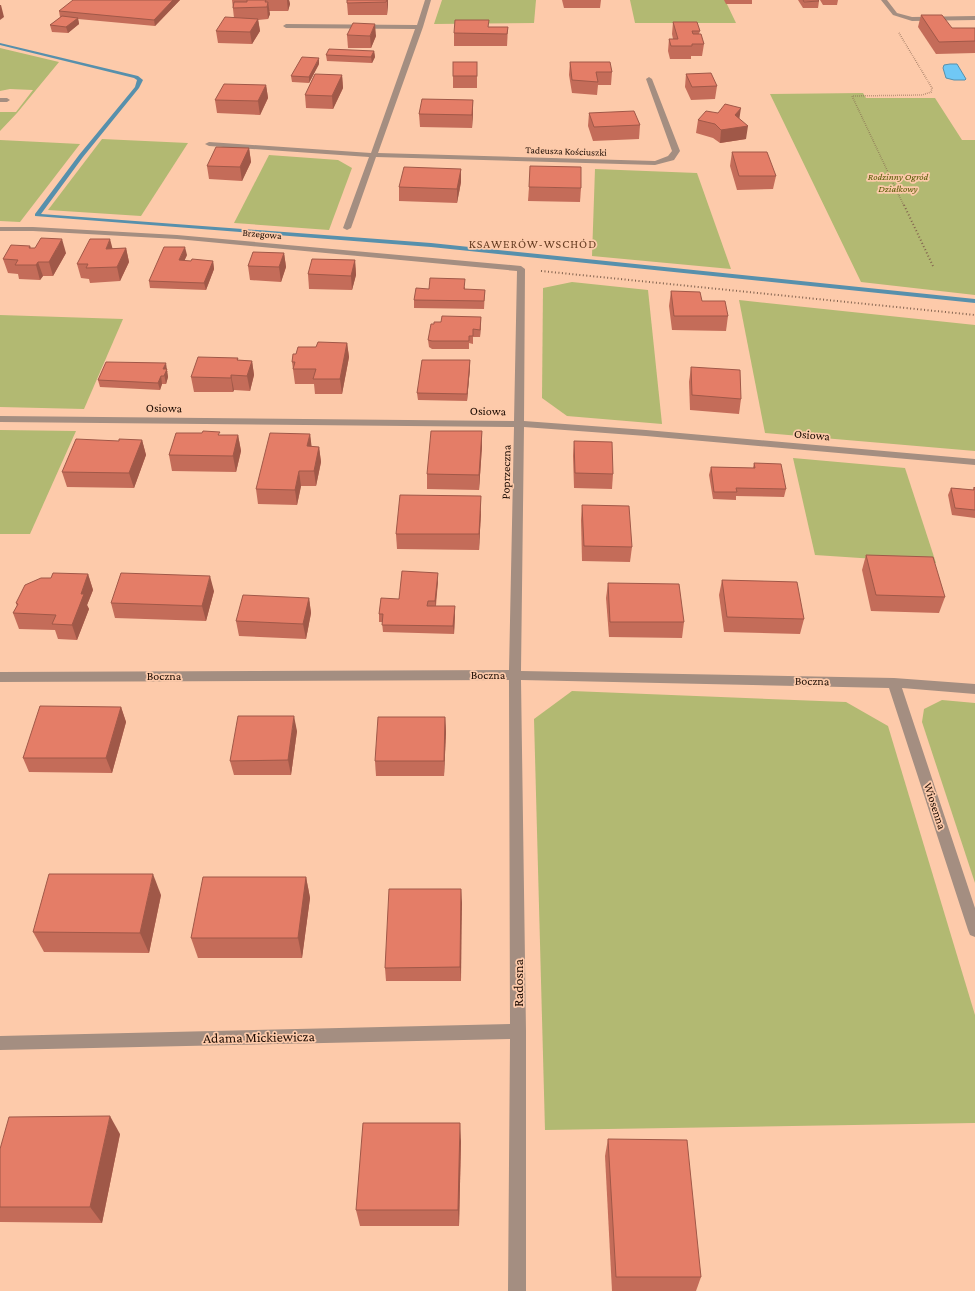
<svg xmlns="http://www.w3.org/2000/svg" width="975" height="1291" font-family="'Crimson Pro',serif">
	<style>
		.green { fill: #b2b972 }
		.water { fill: #70c8f5; stroke: #5790ac }
		.lines { fill: none; stroke-linecap: round; stroke-linejoin: round }
		.stream { fill: #5790ac; fill-rule: evenodd }
		.path-far1 { stroke: #82624e; stroke-width: 1.5; stroke-dasharray: 0.5 1.5; stroke-linecap: butt }
		.path { stroke: #82624e; stroke-width: 2; stroke-dasharray: 1 2.5; stroke-linecap: butt }
		.street { fill: #a48e81; fill-rule: evenodd }
		.wall { fill: #c46c59 }
		.shaded-wall { fill: #a05848 }
		.building { fill: #e47d67; stroke: #a05848 }
		.labels { text-anchor: middle; dominant-baseline: central; stroke-width: 3.5; stroke-linejoin: round; paint-order: stroke }
		.far-street-label { font-size: 10px; fill: #1d0c03; stroke: #fdcaaa }
		.far-park-label { font-size: 10px; font-style: italic; fill: #535700; stroke: #fdcaaa }
		.far-quarter-label { font-size: 12px; letter-spacing: 1px; fill: #683e23; stroke: #fdcaaa }
		.street-label { font-size: 12px; fill: #1d0c03; stroke: #fdcaaa }
		.near-street-label { font-size: 14px; fill: #1d0c03; stroke: #fdcaaa }
	</style>
	<rect width="100%" height="100%" fill="#fdcaaa"/>
	<g class="green">
		<path d="M442 0H536L534 23 434 24Z"/>
		<path d="M630 0H725L736 23H635Z"/>
		<path d="M0 48 59 62 17 113 0 131V112H16L33 90 10 89 0 91Z"/>
		<path d="M863 93 866 98H935L962 140H975V295L861 282 770 94Z"/>
		<path d="M102 139 188 143 141 216 48 210Z"/>
		<path d="M0 140 80 144 20 222 0 221Z"/>
		<path d="M269 155 338 160 352 168 329 230 234 223Z"/>
		<path d="M595 169 697 173 731 269 592 256Z"/>
		<path d="M572 282 648 290 662 424 567 416 542 398 543 288Z"/>
		<path d="M739 300 975 325V451L765 433Z"/>
		<path d="M0 315 123 319 84 409 0 407Z"/>
		<path d="M0 430 76 431 30 534H0Z"/>
		<path d="M793 458 905 468 936 563 815 555Z"/>
		<path d="M572 691 846 702 888 726 975 1015V1123L545 1130 534 719Z"/>
		<path d="M942 700 975 703V883L922 722 924 709Z"/>
	</g>
	<path class="water" d="M950 64H957L966 79 965 80H954L946 78 943 68 944 65Z"/>
	<g class="lines">
		<path class="stream" d="M0 43 138 76 143 80 139 88 83 157 41 214 431 243 975 299V303L431 247 35 216V214L79 155 135 87 137 80 134 78 0 45Z"/>
		<path class="path-far1" d="M899 33 932 88 931 92 922 95 852 96 904 206"/>
		<g class="path">
			<path d="M904 205 933 266"/>
			<path d="M541 271 975 315"/>
		</g>
		<g class="street">
			<path d="M425 0H431L423 27 378 153 655 161 668 156 672 151 646 79 649 77 652 79 680 151 674 160 655 165 376 157 351 228 347 230 343 228 369 157 209 146 205 144 209 142 371 153 415 29 286 28 283 26 286 24 417 25Z"/>
			<path d="M881 0H887L897 13 912 17 975 16V20L912 21 893 15Z"/>
			<path d="M0 98H7L10 100 7 102H0Z"/>
			<path d="M0 227H33L177 235 521 266 525 269 524 421 646 430 975 459V465L646 436 524 427 521 671 894 678 975 684V694L902 688 975 908V937L970 935 968 930 889 688 521 680 526 1031V1291H508L510 1039 0 1050V1036L510 1024 509 680 0 682V672L509 670 514 427 0 422V416L514 421 517 271 177 239 33 231H0Z"/>
		</g>
	</g>
	<g class="wall">
		<path d="M180 0 155 26 78 19 79 24 68 33 52 32 50 25 61 17H60L59 11Z"/>
		<path d="M232 0H289L290 4 288 11H269L270 14 268 19 258 20 260 31 252 44 218 43 216 31 234 18Z"/>
		<path d="M388 0V4L387 15H348L347 3Z"/>
		<path d="M562 0H601L600 8H564Z"/>
		<path d="M724 0H752V4H726Z"/>
		<path d="M798 0H818L819 1 818 8H803Z"/>
		<path d="M820 0H838L837 5H823Z"/>
		<path d="M921 15 975 41V53L936 54 918 27Z"/>
		<path d="M673 22 700 31 699 34 704 44 702 56H691V59H670L668 51 669 39H673L672 34Z"/>
		<path d="M489 27H508L507 46H454V33Z"/>
		<path d="M347 35 376 36 371 48H348Z"/>
		<path d="M374 51 375 57 372 63 327 61 326 55Z"/>
		<path d="M477 62V88H453V76Z"/>
		<path d="M570 62 612 72 611 85H598L597 95 572 93 569 75Z"/>
		<path d="M319 64 309 83 292 82 291 76Z"/>
		<path d="M686 74 717 86 715 99 691 100 685 87Z"/>
		<path d="M342 75 343 88 333 109 306 108 305 95Z"/>
		<path d="M266 85 268 98 260 115 217 113 215 100Z"/>
		<path d="M473 100V113L472 128 420 127 419 114Z"/>
		<path d="M589 113 640 125 639 139 593 141 588 126Z"/>
		<path d="M739 118 746 139 720 143 713 138 696 133 698 120Z"/>
		<path d="M249 148 251 162 242 181 209 179 207 166Z"/>
		<path d="M732 152 776 176 773 189 737 190 730 166Z"/>
		<path d="M461 169V182L457 203 399 201V187Z"/>
		<path d="M529 187 581 188 580 202 528 201Z"/>
		<path d="M30 246 31 248 66 253 53 276H43L40 280 19 279 18 274 8 273 3 259Z"/>
		<path d="M126 248 129 262 120 281 90 283 89 279 81 278 77 264 112 249Z"/>
		<path d="M284 253 286 267 281 282 250 280 248 266Z"/>
		<path d="M187 255 184 261H213L214 269 206 290 150 288 149 281Z"/>
		<path d="M355 260 356 275 352 290 309 289 308 274Z"/>
		<path d="M465 287V290H485L484 309 414 308V300L429 289Z"/>
		<path d="M671 291 702 301 728 316 726 331 672 330 669 306Z"/>
		<path d="M481 317 480 337H473V344L469 343V349H432L429 347 428 340 434 324 441 322Z"/>
		<path d="M347 343 349 357 342 394H315L314 384H295L292 362 296 354 316 347Z"/>
		<path d="M238 358V360L252 361 254 375 250 391 234 390 233 392H194L191 377Z"/>
		<path d="M470 360V368L467 401 418 400 417 393Z"/>
		<path d="M691 367 741 399 739 414 690 410 689 382Z"/>
		<path d="M168 371 167 372 168 377 166 384H162L160 390 100 387 98 380Z"/>
		<path d="M482 431V446L479 490 427 489V474Z"/>
		<path d="M310 434 311 447H319L321 462 316 486H301L297 505 258 504 256 489Z"/>
		<path d="M220 435H238L241 451 236 472 172 471 169 455Z"/>
		<path d="M142 440 146 455 134 488 67 487 62 472 119 441Z"/>
		<path d="M574 441 613 474 612 489 574 488 573 456Z"/>
		<path d="M754 463 786 489 784 497 736 496V500L713 499 709 475 711 467 753 468Z"/>
		<path d="M974 487 975 488V518L952 515 948 495 951 488 973 490Z"/>
		<path d="M582 505 632 547 630 562 582 561 581 520Z"/>
		<path d="M481 511 479 550 397 549 396 534Z"/>
		<path d="M866 555 945 597 939 613 871 611 862 570Z"/>
		<path d="M88 574 93 590 87 605 89 609 77 640 58 639 55 630 19 629 13 613 17 606 16 603 51 578Z"/>
		<path d="M722 580 804 619 800 634 724 632 719 595Z"/>
		<path d="M438 581 436 606 455 614 454 634 383 632 382 622H379V614L399 599Z"/>
		<path d="M608 583 684 622 682 638 609 637 606 598Z"/>
		<path d="M214 591 206 621 115 618 111 603Z"/>
		<path d="M309 598 311 613 306 639 239 636 236 621Z"/>
		<path d="M121 707 126 722 112 773 29 772 23 758Z"/>
		<path d="M445 717 446 732 444 776H376L375 761Z"/>
		<path d="M297 731 291 775H234L230 761Z"/>
		<path d="M306 877 310 898 302 958H198L191 938Z"/>
		<path d="M461 889V981H386L385 968Z"/>
		<path d="M161 895 149 953 44 952 33 932Z"/>
		<path d="M120 1134 102 1223 0 1222V1149Z"/>
		<path d="M608 1139 701 1277 696 1291H612L605 1156Z"/>
		<path d="M461 1141 459 1226H360L356 1210Z"/>
	</g>
	<g class="shaded-wall">
		<path d="M173 0H180L155 26 154 20Z"/>
		<path d="M287 0H289L290 4 288 11Z"/>
		<path d="M387 0H388V4L387 15Z"/>
		<path d="M268 2 270 14 268 19 267 7Z"/>
		<path d="M0 5H1L4 17 0 20Z"/>
		<path d="M78 18 79 24 68 33 66 27Z"/>
		<path d="M258 19 260 31 252 44 250 32Z"/>
		<path d="M375 24 376 36 371 48 370 36Z"/>
		<path d="M374 51 375 57 372 63 371 57Z"/>
		<path d="M319 58V64L309 83V77Z"/>
		<path d="M342 75 343 88 333 109 332 96Z"/>
		<path d="M266 85 268 98 260 115 258 101Z"/>
		<path d="M473 100V113L472 128V115Z"/>
		<path d="M741 108 739 121 748 126 746 139 720 143 721 130Z"/>
		<path d="M249 148 251 162 242 181 240 167Z"/>
		<path d="M461 169V182L457 203V189Z"/>
		<path d="M62 239 66 253 53 276 49 262Z"/>
		<path d="M110 239 114 254 106 249Z"/>
		<path d="M185 247 187 255 181 268 179 260Z"/>
		<path d="M126 248 129 262 120 281 117 267Z"/>
		<path d="M284 253 286 267 281 282 279 267Z"/>
		<path d="M355 260 356 275 352 290 351 276Z"/>
		<path d="M213 261 214 269 206 290 204 283Z"/>
		<path d="M38 262 43 276 40 280 36 265Z"/>
		<path d="M481 317V324L480 337V330Z"/>
		<path d="M347 343 349 357 342 394 340 379Z"/>
		<path d="M470 360V368L467 401V394Z"/>
		<path d="M252 361 254 375 250 391 247 376Z"/>
		<path d="M166 363 168 377 166 384 163 369Z"/>
		<path d="M231 375 234 390 233 392 231 378Z"/>
		<path d="M161 376 162 384 160 390 158 383Z"/>
		<path d="M482 431V446L479 490V475Z"/>
		<path d="M310 434 312 449 307 446Z"/>
		<path d="M238 435 241 451 236 472 233 456Z"/>
		<path d="M142 440 146 455 134 488 129 473Z"/>
		<path d="M319 447 321 462 316 486 314 471Z"/>
		<path d="M299 471 301 486 297 505 295 490Z"/>
		<path d="M481 496V511L479 550V534Z"/>
		<path d="M438 573V581L435 609V601Z"/>
		<path d="M88 574 93 590 87 605 89 609 77 640 72 625 81 594Z"/>
		<path d="M210 576 214 591 206 621 202 606Z"/>
		<path d="M309 598 311 613 306 639 303 624Z"/>
		<path d="M455 606V614L454 634 453 626Z"/>
		<path d="M121 707 126 722 112 773 106 758Z"/>
		<path d="M294 716 297 731 291 775 288 760Z"/>
		<path d="M445 717 446 732 444 776V761Z"/>
		<path d="M153 874 161 895 149 953 140 933Z"/>
		<path d="M306 877 310 898 302 958 298 938Z"/>
		<path d="M461 889 462 903 461 981 460 967Z"/>
		<path d="M110 1116 120 1134 102 1223 90 1207Z"/>
		<path d="M460 1123 461 1141 459 1226 458 1210Z"/>
	</g>
	<g class="building">
		<path d="M73 0H173L154 20 59 11Z"/>
		<path d="M247 0H266L265 2H268L267 7 233 8 234 2H247Z"/>
		<path d="M347 0H387L386 2 347 3Z"/>
		<path d="M803 0H818L819 1 804 2Z"/>
		<path d="M921 15H942L952 28H975V41L939 42Z"/>
		<path d="M62 16 78 18 66 27 50 25Z"/>
		<path d="M225 17 258 19 250 32 216 31Z"/>
		<path d="M455 20H489L488 27H508L507 34 454 33Z"/>
		<path d="M673 22H697L700 31H692L693 34H701L704 44H692V46H671L669 39H678Z"/>
		<path d="M353 23 375 24 370 36 347 35Z"/>
		<path d="M329 49 374 51 371 57 326 55Z"/>
		<path d="M302 57 319 58 309 77 291 76Z"/>
		<rect x="453" y="62" width="24" height="14"/>
		<path d="M570 62H610L612 72H596L598 82 572 80Z"/>
		<path d="M711 73 717 86 692 87 686 74Z"/>
		<path d="M315 74 342 75 332 96 305 95Z"/>
		<path d="M224 84 266 85 258 101 215 100Z"/>
		<path d="M422 99 473 100 472 115 419 114Z"/>
		<path d="M725 104 741 108 735 115 748 126 721 130 715 124 698 120 706 111 718 113Z"/>
		<path d="M634 111 640 125 594 127 589 113Z"/>
		<path d="M216 147 249 148 240 167 207 166Z"/>
		<path d="M732 152H767L776 176H739Z"/>
		<path d="M530 166 581 167V188L529 187Z"/>
		<path d="M404 167 461 169 457 189 399 187Z"/>
		<path d="M41 238 62 239 49 262H38L36 265H15L18 260 3 259 11 245 30 246 29 248H35Z"/>
		<path d="M90 239H110L106 249 126 248 117 267 86 268 88 264H77Z"/>
		<path d="M164 247H185L179 260 191 261 192 259 213 261 204 283 149 281Z"/>
		<path d="M253 252 284 253 279 267 248 266Z"/>
		<path d="M312 259 355 260 351 276 308 274Z"/>
		<path d="M430 278 465 279 464 289 485 290 484 301 414 300 416 288 429 289Z"/>
		<path d="M671 291 700 292 702 301H725L728 316H674Z"/>
		<path d="M442 316 481 317 480 330 473 329V336H469V341H432L428 340 431 324H434V322H441Z"/>
		<path d="M318 342 347 343 340 379H313L316 369H293L295 362H292L293 354H296L298 347H316Z"/>
		<path d="M198 357 238 358 237 360 252 361 247 376 231 375V378L191 377Z"/>
		<path d="M422 360H470L467 394 417 393Z"/>
		<path d="M106 362 166 363 163 369H167L164 376H161L158 383 98 380Z"/>
		<path d="M691 367 740 370 741 399 692 395Z"/>
		<path d="M203 431 220 432 218 435H238L233 456 169 455 176 433H202Z"/>
		<path d="M431 431H482L479 475 427 474Z"/>
		<path d="M270 433 310 434 307 446 319 447 314 471H299L295 490 256 489Z"/>
		<path d="M76 439 119 441V439L142 440 129 473 62 472Z"/>
		<path d="M574 441 612 442 613 474 575 473Z"/>
		<path d="M754 463 781 464 786 489 736 488 737 492H714L711 467 755 468Z"/>
		<path d="M974 487 975 488V510L955 508 951 488 974 490Z"/>
		<path d="M400 495 481 496 479 534H396Z"/>
		<path d="M582 505 629 506 632 547 584 546Z"/>
		<path d="M866 555 933 557 945 597 876 595Z"/>
		<path d="M402 571 438 573 435 601H428L427 606H455L453 626 382 625 383 614H379L381 598 399 599Z"/>
		<path d="M53 573 88 574 81 594H84L72 625 52 624 56 615 13 613 18 604 16 603 25 585 41 578H51Z"/>
		<path d="M121 573 210 576 202 606 111 603Z"/>
		<path d="M722 580 797 582 804 619 727 617Z"/>
		<path d="M608 583 679 584 684 622H610Z"/>
		<path d="M243 595 309 598 303 624 236 621Z"/>
		<path d="M40 706 121 707 106 758H23Z"/>
		<path d="M238 716H294L288 760 230 761Z"/>
		<path d="M378 717H445L444 761H375Z"/>
		<path d="M49 874H153L140 933 33 932Z"/>
		<path d="M203 877H306L298 938H191Z"/>
		<path d="M389 889H461L460 967 385 968Z"/>
		<path d="M110 1116 90 1207H0V1149L9 1117Z"/>
		<path d="M363 1123H460L458 1210H356Z"/>
		<path d="M608 1139 687 1140 701 1277H616Z"/>
	</g>
	<g class="labels">
		<g class="far-street-label">
			<text transform="translate(566 151) rotate(2)">Tadeusza Kościuszki</text>
			<text transform="translate(262 234) rotate(5)">Brzegowa</text>
		</g>
		<g class="far-park-label">
			<text x="898" y="176">Rodzinny Ogród<tspan x="898" dy="12">Działkowy</tspan></text>
		</g>
		<g class="far-quarter-label">
			<text x="533" y="244">KSAWERÓW-WSCHÓD</text>
		</g>
		<g class="street-label">
			<text transform="translate(164 408) rotate(1)">Osiowa</text>
			<text transform="translate(488 411) rotate(1)">Osiowa</text>
			<text transform="translate(812 435) rotate(5)">Osiowa</text>
			<text transform="translate(506 472) rotate(-89)">Poprzeczna</text>
			<text x="488" y="675">Boczna</text>
			<text x="164" y="676">Boczna</text>
			<text transform="translate(812 681) rotate(1)">Boczna</text>
			<text transform="translate(935 806) rotate(72)">Wiosenna</text>
		</g>
		<g class="near-street-label">
			<text transform="translate(518 983) rotate(-90)">Radosna</text>
			<text transform="translate(259 1037) rotate(-1)">Adama Mickiewicza</text>
		</g>
	</g>
</svg>
